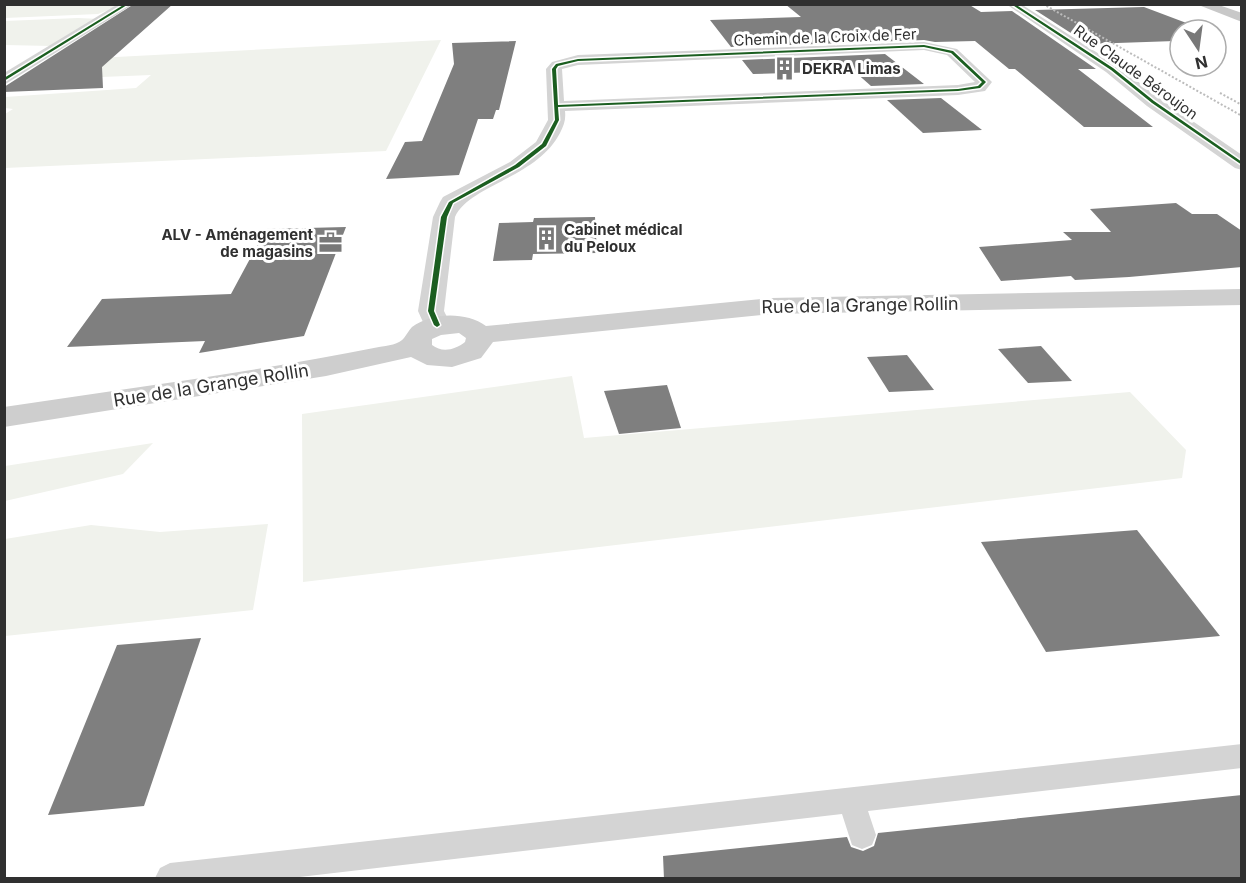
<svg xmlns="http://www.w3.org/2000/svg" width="1246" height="883" font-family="Inter,sans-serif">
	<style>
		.green { fill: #f0f2ec }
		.building { fill: #7f7f7f }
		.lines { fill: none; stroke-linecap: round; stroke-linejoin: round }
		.lane { fill: #d4d4d4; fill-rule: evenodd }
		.street { fill: #d4d4d4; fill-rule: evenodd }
		.secondary { fill: #cecece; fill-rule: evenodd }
		.primary { fill: #c8c8c8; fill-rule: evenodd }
		.rail { stroke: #bcbcbc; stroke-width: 2; stroke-dasharray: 2 2; stroke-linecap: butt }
		.cycleway-casing { stroke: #fff; stroke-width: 3 }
		.cycleway { fill: #1b5e20; fill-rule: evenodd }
		.labels { text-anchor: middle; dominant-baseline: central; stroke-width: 6; stroke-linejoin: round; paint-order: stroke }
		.far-street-label { font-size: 15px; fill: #303030; stroke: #fff }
		.far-poi-label { font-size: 15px; font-weight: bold; fill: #303030; stroke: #fff; text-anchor: start }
		.street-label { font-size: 18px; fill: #303030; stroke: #fff }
	</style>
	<rect width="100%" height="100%" fill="#fff"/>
	<g class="green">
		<path d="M4 5H121L98 14 5 18Z"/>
		<path d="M78 18 99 19 51 46 5 45V21Z"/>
		<path d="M441 40 386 151 5 168V114L13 109 5 108V97L136 88 151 75 28 80 58 60Z"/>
		<path d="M572 376 584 438 1130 392 1186 450 1182 478 303 582 302 414Z"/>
		<path d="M153 443 123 474 5 501V466Z"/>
		<path d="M268 524 253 610 5 636V539L91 525 160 532Z"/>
	</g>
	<g class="building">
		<path d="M134 4H173L102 67 103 88 4 92V87Z"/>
		<path d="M785 4H968L981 12 1012 11 1096 69H1078L1153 127H1084L1015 69H1009L975 41 935 42 924 40 731 47 710 20 801 17Z"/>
		<path d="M1144 7 1205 30H1180V39H1172L1175 41 1088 44 1035 10Z"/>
		<path d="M516 41 499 110H496L493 119H478L459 175 386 179 405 142 422 141 454 64 452 43Z"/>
		<path d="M885 54 924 84 871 86 854 71 753 74 742 60Z"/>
		<path d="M941 98 982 130 923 133 887 100Z"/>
		<path d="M1176 203 1192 214H1217L1242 231V267L1129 277 1075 280 1071 276 1001 281 979 247 1072 240 1063 232H1111L1090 209Z"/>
		<path d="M595 217 597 253 533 254 532 260 493 261 499 223 533 222 534 218Z"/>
		<path d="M346 227 304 336 199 353 205 341 67 347 102 299 231 294 266 229Z"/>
		<path d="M1041 346 1072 381 1028 383 998 349Z"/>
		<path d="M907 355 934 390 889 392 867 357Z"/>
		<path d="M667 385 681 428 619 434 604 391Z"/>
		<path d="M1137 530 1220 636 1046 652 981 542Z"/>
		<path d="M201 638 144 806 48 815 117 645Z"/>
		<path d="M1242 795V879H664L663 856 847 837 851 847 863 851 874 846 878 833Z"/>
	</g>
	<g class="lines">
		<path class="lane" d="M1242 744V768L868 811 876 835 872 845 862 849 852 845 842 814 291 878H155L160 868 170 863Z"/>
		<g class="street">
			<path d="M118 4 132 5 4 85V73Z"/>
			<path d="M1006 4H1021L1118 66 1159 98 1242 155V170L1235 168 1147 106 1106 72Z"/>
			<path d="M924 42 957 49 992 82 985 91 958 95 565 111C566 120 564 125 560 133 537 178 469 185 455 217L444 311 451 325 447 331 437 333 427 331 418 311 433 217 440 202 443 197 510 162 536 142 548 120 546 69 552 62 578 55ZM924 50 947 55 975 82 958 85 564 101 562 69 578 65Z"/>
		</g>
		<path class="secondary" d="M1242 289V305L771 314 493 342 481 358 452 367 427 365 411 357 326 376 4 427V407C129 388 255 372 379 347 387 346 400 344 404 338 407 334 409 330 412 327 433 312 466 312 486 326L771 298ZM459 333 466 338 465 342C455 350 442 353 432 345V339L441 335Z"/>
		<path class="primary" d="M1196 4H1216L1242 13V22Z"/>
		<g class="rail">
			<path d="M1043 4 1242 116"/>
			<path d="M1220 93 1242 105"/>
		</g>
		<defs>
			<g id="cycleway">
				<path d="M125 4 127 5 4 81V78Z"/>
				<path d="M1011 4H1015L1113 68 1154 101 1242 162V165L1152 103 1111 70Z"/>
				<path d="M924 45 953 51 986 82 980 88 958 91 558 107 559 120 546 146 519 167 453 203 447 217 434 311 440 325 437 327 434 325 428 311 441 217 449 202 515 165 542 144 555 120 552 69 556 64 578 59ZM924 47 951 53 982 82 978 86 958 89 558 105 556 69 558 66 578 61Z"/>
			</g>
		</defs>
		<use href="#cycleway" class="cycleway-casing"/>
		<use href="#cycleway" class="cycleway"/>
	</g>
	<defs>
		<symbol id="building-bare" viewBox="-9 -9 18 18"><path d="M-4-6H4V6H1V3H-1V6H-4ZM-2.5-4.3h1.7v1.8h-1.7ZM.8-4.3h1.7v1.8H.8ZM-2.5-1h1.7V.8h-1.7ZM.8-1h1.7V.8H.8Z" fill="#787878" stroke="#fff" stroke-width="2.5" paint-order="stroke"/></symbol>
		<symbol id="office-bare" viewBox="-9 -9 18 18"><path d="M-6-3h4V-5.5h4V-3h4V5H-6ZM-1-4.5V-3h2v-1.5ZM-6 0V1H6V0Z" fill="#787878" stroke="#fff" stroke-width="2.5" paint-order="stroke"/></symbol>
	</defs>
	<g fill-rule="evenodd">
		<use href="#building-bare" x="768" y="52" width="33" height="33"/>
		<use href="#building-bare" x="530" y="222" width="33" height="33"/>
		<use href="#office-bare" x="314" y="226" width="33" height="33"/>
	</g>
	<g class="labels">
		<g class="far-street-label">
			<text transform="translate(825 37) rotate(-2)">Chemin de la Croix de Fer</text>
			<text transform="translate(1136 72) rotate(36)">Rue Claude Béroujon</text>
		</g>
		<g class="far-poi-label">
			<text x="802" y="68">DEKRA Limas</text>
			<text x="564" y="229">Cabinet médical<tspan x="564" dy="17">du Peloux</tspan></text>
			<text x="313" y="234" text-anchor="end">ALV - Aménagement<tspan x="313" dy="17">de magasins</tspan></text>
		</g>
		<g class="street-label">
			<text transform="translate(860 305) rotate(-1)">Rue de la Grange Rollin</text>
			<text transform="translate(211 385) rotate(-9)">Rue de la Grange Rollin</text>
		</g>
	</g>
	<rect width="1246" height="883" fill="none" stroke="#303030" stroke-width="12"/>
	<g transform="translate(1198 48) rotate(167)"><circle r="28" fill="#ffffff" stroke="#acacac" stroke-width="1.5"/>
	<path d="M0-4.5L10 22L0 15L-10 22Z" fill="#787878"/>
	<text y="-9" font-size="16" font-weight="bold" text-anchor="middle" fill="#303030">N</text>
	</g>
</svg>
